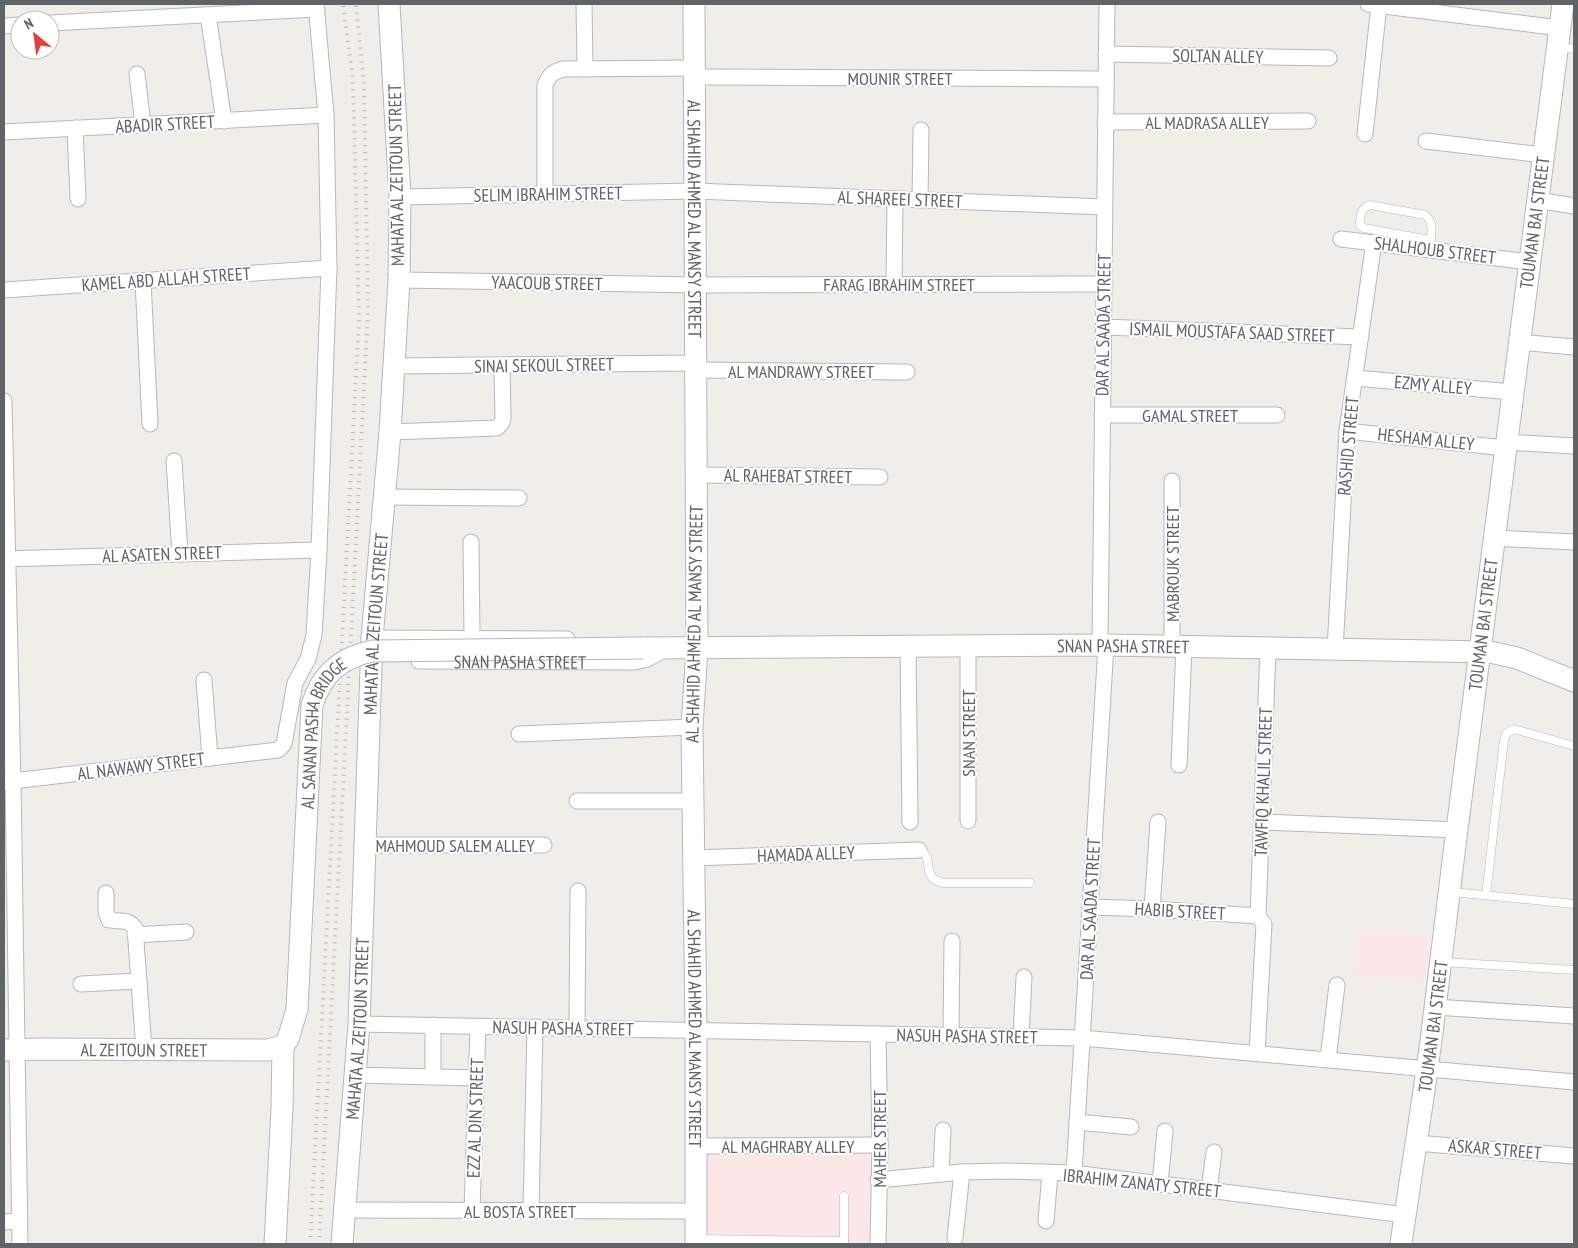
<svg xmlns="http://www.w3.org/2000/svg" width="1578" height="1248" font-family="'PT Sans Narrow',sans-serif">
	<style>
		.medical { fill: #fbe7e7 }
		.lines { fill: none; stroke-linecap: round; stroke-linejoin: round }
		.lane-casing { stroke: #b5b8bc; stroke-width: 9 }
		.street-casing { stroke: #b5b8bc; stroke-width: 17 }
		.secondary-casing { stroke: #b4b8bb; stroke-width: 23 }
		.lane { stroke: #fff; stroke-width: 8 }
		.street { stroke: #fff; stroke-width: 15 }
		.secondary { stroke: #fff; stroke-width: 21 }
		.rail { stroke: #b6b7b7; stroke-width: 4; stroke-dasharray: 1 6; stroke-linecap: butt }
		.secondary-bridge-casing { stroke: #b4b8bb; stroke-width: 23; stroke-linecap: butt }
		.secondary-bridge { stroke: #fff; stroke-width: 21 }
		.labels { text-anchor: middle; dominant-baseline: central; stroke-width: 4; stroke-linejoin: round; paint-order: stroke }
		.street-label { font-size: 18px; fill: #5f6467; stroke: #fff }
	</style>
	<rect width="100%" height="100%" fill="#f0eee8"/>
	<g class="medical">
		<path d="M1359 932 1430 935 1424 982 1354 975Z"/>
		<path d="M706 1150 870 1153V1244H704Z"/>
	</g>
	<g class="lines">
		<defs>
			<g id="lane">
				<path d="M1559 47 1574 49"/>
				<path d="M1430 249C1430 237 1436 223 1425 215L1370 205C1361 208 1360 216 1360 225L1364 228 1430 240"/>
				<path d="M919 850C937 857 918 877 943 883H1030"/>
				<path d="M1452 892 1574 904"/>
				<path d="M1486 895 1504 740 1506 734 1514 729 1574 746"/>
				<path d="M1442 962 1574 970"/>
				<path d="M698 1239 844 1241"/>
				<path d="M844 1244V1196"/>
			</g>
			<g id="street">
				<path d="M584 4 585 69"/>
				<path d="M1368 4 1560 28"/>
				<path d="M208 15 224 121"/>
				<path d="M50 23 317 9"/>
				<path d="M4 26 20 25"/>
				<path d="M1106 54 1329 58"/>
				<path d="M137 74 143 125"/>
				<path d="M695 77 1106 79"/>
				<path d="M1105 122 1308 121"/>
				<path d="M75 128 78 199"/>
				<path d="M4 132 326 115"/>
				<path d="M1365 134 1379 5"/>
				<path d="M1426 141 1543 155"/>
				<path d="M545 193V85C549 75 553 72 563 69L695 68"/>
				<path d="M400 197 695 191 1104 207"/>
				<path d="M920 200 921 130"/>
				<path d="M1537 200 1574 206"/>
				<path d="M1341 239 1529 262"/>
				<path d="M399 280 696 285 1103 284"/>
				<path d="M143 281 150 424"/>
				<path d="M894 284 895 199"/>
				<path d="M4 290 329 268"/>
				<path d="M1103 327 1361 337"/>
				<path d="M1519 342 1574 347"/>
				<path d="M393 366 696 363"/>
				<path d="M696 370 907 372"/>
				<path d="M1355 378 1512 392"/>
				<path d="M4 401 13 781 20 1244"/>
				<path d="M1102 415H1277"/>
				<path d="M1347 431 1505 448"/>
				<path d="M390 432 497 428 501 424 503 419 502 365"/>
				<path d="M1506 442 1574 446"/>
				<path d="M174 461 180 554"/>
				<path d="M697 475 880 477"/>
				<path d="M384 497 519 498"/>
				<path d="M1493 538 1574 542"/>
				<path d="M471 542 472 637"/>
				<path d="M4 559 319 550"/>
				<path d="M372 638 567 639"/>
				<path d="M1100 645 1107 4"/>
				<path d="M908 646 910 822"/>
				<path d="M1172 647V481"/>
				<path d="M1335 650 1347 431 1374 242"/>
				<path id="s1" d="M419 661 635 662 647 659 666 649"/>
				<path d="M204 680 210 758"/>
				<path d="M519 734 692 727"/>
				<path d="M1179 765 1184 647"/>
				<path d="M4 782 278 750 284 744 295 683 308 659 314 635 319 550 329 268 326 115 316 4"/>
				<path d="M577 801H692"/>
				<path d="M968 821V646"/>
				<path d="M1262 822 1458 830"/>
				<path d="M366 845H544"/>
				<path d="M693 858 919 850"/>
				<path d="M106 893V912L109 920C119 922 128 918 135 928L144 1049"/>
				<path d="M1091 907 1152 909 1258 916 1264 924 1257 1053"/>
				<path d="M1152 909 1158 822"/>
				<path d="M1258 916 1268 649"/>
				<path d="M135 935 186 932"/>
				<path d="M81 984 138 981"/>
				<path d="M1435 1007 1574 1016"/>
				<path d="M359 1024 1082 1038 1574 1082"/>
				<path d="M433 1025V1077"/>
				<path d="M577 1028 578 891"/>
				<path d="M951 1035 952 941"/>
				<path d="M1021 1037 1024 977"/>
				<path d="M1328 1059 1337 985"/>
				<path d="M355 1075 476 1078"/>
				<path d="M1077 1122 1131 1127"/>
				<path d="M1416 1143 1574 1156"/>
				<path d="M696 1146 880 1145"/>
				<path d="M1074 1173 1106 645"/>
				<path d="M941 1174 943 1130"/>
				<path d="M878 1180 962 1172 1005 1171 1074 1173 1405 1215"/>
				<path d="M1160 1184 1165 1131"/>
				<path d="M1209 1190 1214 1152"/>
				<path d="M345 1210 696 1211"/>
				<path d="M472 1210 478 1026"/>
				<path d="M531 1211 535 1027"/>
				<path d="M1046 1221 1050 1173"/>
				<path d="M4 1222 19 1221"/>
				<path d="M955 1238 962 1172"/>
				<path d="M878 1244 880 1145 878 1034"/>
			</g>
			<g id="secondary">
				<path id="s2" d="M694 4 697 648 692 727 696 1030V1244"/>
				<path id="s3" d="M643 648 1106 645 1490 652 1517 658 1574 681"/>
				<path d="M283 1046 288 1039 297 1009"/>
				<path id="s4" d="M4 1050 39 1049 268 1050 283 1046"/>
				<path d="M275 1244 282 1108 283 1046"/>
				<path id="s5" d="M342 1244 359 1024 372 638 390 432 399 280 400 197 389 4"/>
				<path id="s6" d="M1401 1244C1412 1165 1426 1087 1435 1008 1476 673 1518 338 1563 4"/>
			</g>
		</defs>
		<use href="#lane" class="lane-casing"/>
		<use href="#street" class="street-casing"/>
		<use href="#secondary" class="secondary-casing"/>
		<use href="#lane" class="lane"/>
		<use href="#street" class="street"/>
		<use href="#secondary" class="secondary"/>
		<g class="rail">
			<path d="M310 1244 359 320 353 80 343 4"/>
			<path d="M319 1244 368 312 364 85 356 4"/>
		</g>
		<defs>
			<g id="secondary-bridge">
				<path id="s7" d="M297 1009 312 705C322 674 340 658 372 651L643 648"/>
			</g>
		</defs>
		<use href="#secondary-bridge" class="secondary-bridge-casing"/>
		<use href="#secondary-bridge" class="secondary-bridge"/>
	</g>
	<g class="labels">
		<g class="street-label">
			<text transform="translate(1218 56) rotate(1)">SOLTAN ALLEY</text>
			<text x="900" y="78">MOUNIR STREET</text>
			<text x="1207" y="122">AL MADRASA ALLEY</text>
			<text transform="translate(165 124) rotate(-3)">ABADIR STREET</text>
			<text transform="translate(396 175) rotate(-91)">MAHATA AL ZEITOUN STREET</text>
			<text transform="translate(548 194) rotate(-1)">SELIM IBRAHIM STREET</text>
			<text transform="translate(900 199) rotate(2)">AL SHAREEI STREET</text>
			<text stroke="none"><textPath href="#s2" startOffset="215">AL SHAHID AHMED AL MANSY STREET</textPath></text>
			<text stroke="none"><textPath href="#s6" startOffset="1030">TOUMAN BAI STREET</textPath></text>
			<text transform="translate(1435 250) rotate(7)">SHALHOUB STREET</text>
			<text transform="translate(166 279) rotate(-4)">KAMEL ABD ALLAH STREET</text>
			<text transform="translate(547 283) rotate(1)">YAACOUB STREET</text>
			<text x="899" y="284">FARAG IBRAHIM STREET</text>
			<text transform="translate(1103 325) rotate(-89)">DAR AL SAADA STREET</text>
			<text transform="translate(1232 332) rotate(2)">ISMAIL MOUSTAFA SAAD STREET</text>
			<text transform="translate(544 365) rotate(-1)">SINAI SEKOUL STREET</text>
			<text x="801" y="371">AL MANDRAWY STREET</text>
			<text transform="translate(1433 385) rotate(5)">EZMY ALLEY</text>
			<text x="1190" y="415">GAMAL STREET</text>
			<text transform="translate(1426 439) rotate(6)">HESHAM ALLEY</text>
			<text transform="translate(1348 446) rotate(-85)">RASHID STREET</text>
			<text transform="translate(788 476) rotate(1)">AL RAHEBAT STREET</text>
			<text transform="translate(162 554) rotate(-2)">AL ASATEN STREET</text>
			<text transform="translate(1172 564) rotate(-90)">MABROUK STREET</text>
			<text stroke="none"><textPath href="#s5" startOffset="621">MAHATA AL ZEITOUN STREET</textPath></text>
			<text transform="translate(694 624) rotate(-89)">AL SHAHID AHMED AL MANSY STREET</text>
			<text stroke="none"><textPath href="#s6" startOffset="625">TOUMAN BAI STREET</textPath></text>
			<text stroke="none"><textPath href="#s3" startOffset="480">SNAN PASHA STREET</textPath></text>
			<text stroke="none"><textPath href="#s1" startOffset="101">SNAN PASHA STREET</textPath></text>
			<text transform="translate(968 733) rotate(-90)">SNAN STREET</text>
			<text stroke="none"><textPath href="#s7" startOffset="280">AL SANAN PASHA BRIDGE</textPath></text>
			<text transform="translate(141 766) rotate(-7)">AL NAWAWY STREET</text>
			<text transform="translate(1263 782) rotate(-88)">TAWFIQ KHALIL STREET</text>
			<text x="455" y="845">MAHMOUD SALEM ALLEY</text>
			<text transform="translate(806 854) rotate(-2)">HAMADA ALLEY</text>
			<text transform="translate(1090 909) rotate(-87)">DAR AL SAADA STREET</text>
			<text transform="translate(1180 911) rotate(3)">HABIB STREET</text>
			<text stroke="none"><textPath href="#s6" startOffset="220">TOUMAN BAI STREET</textPath></text>
			<text stroke="none"><textPath href="#s5" startOffset="216">MAHATA AL ZEITOUN STREET</textPath></text>
			<text transform="translate(563 1028) rotate(1)">NASUH PASHA STREET</text>
			<text stroke="none"><textPath href="#s2" startOffset="1025">AL SHAHID AHMED AL MANSY STREET</textPath></text>
			<text transform="translate(967 1036) rotate(1)">NASUH PASHA STREET</text>
			<text stroke="none"><textPath href="#s4" startOffset="140">AL ZEITOUN STREET</textPath></text>
			<text transform="translate(475 1118) rotate(-88)">EZZ AL DIN STREET</text>
			<text transform="translate(879 1139) rotate(-90)">MAHER STREET</text>
			<text x="788" y="1146">AL MAGHRABY ALLEY</text>
			<text transform="translate(1495 1149) rotate(5)">ASKAR STREET</text>
			<text transform="translate(1142 1183) rotate(6)">IBRAHIM ZANATY STREET</text>
			<text x="520" y="1211">AL BOSTA STREET</text>
		</g>
	</g>
	<rect width="1578" height="1248" fill="none" stroke="#5f6467" stroke-width="10"/>
	<g transform="translate(35 35) rotate(331)"><circle r="24" fill="#ffffff" stroke="#bfc1c2"/>
	<path d="M0-4L9 19L0 12L-9 19Z" fill="#e13e3d"/>
	<text y="-8" font-size="14" font-weight="bold" text-anchor="middle" fill="#5f6467">N</text>
	</g>
</svg>
